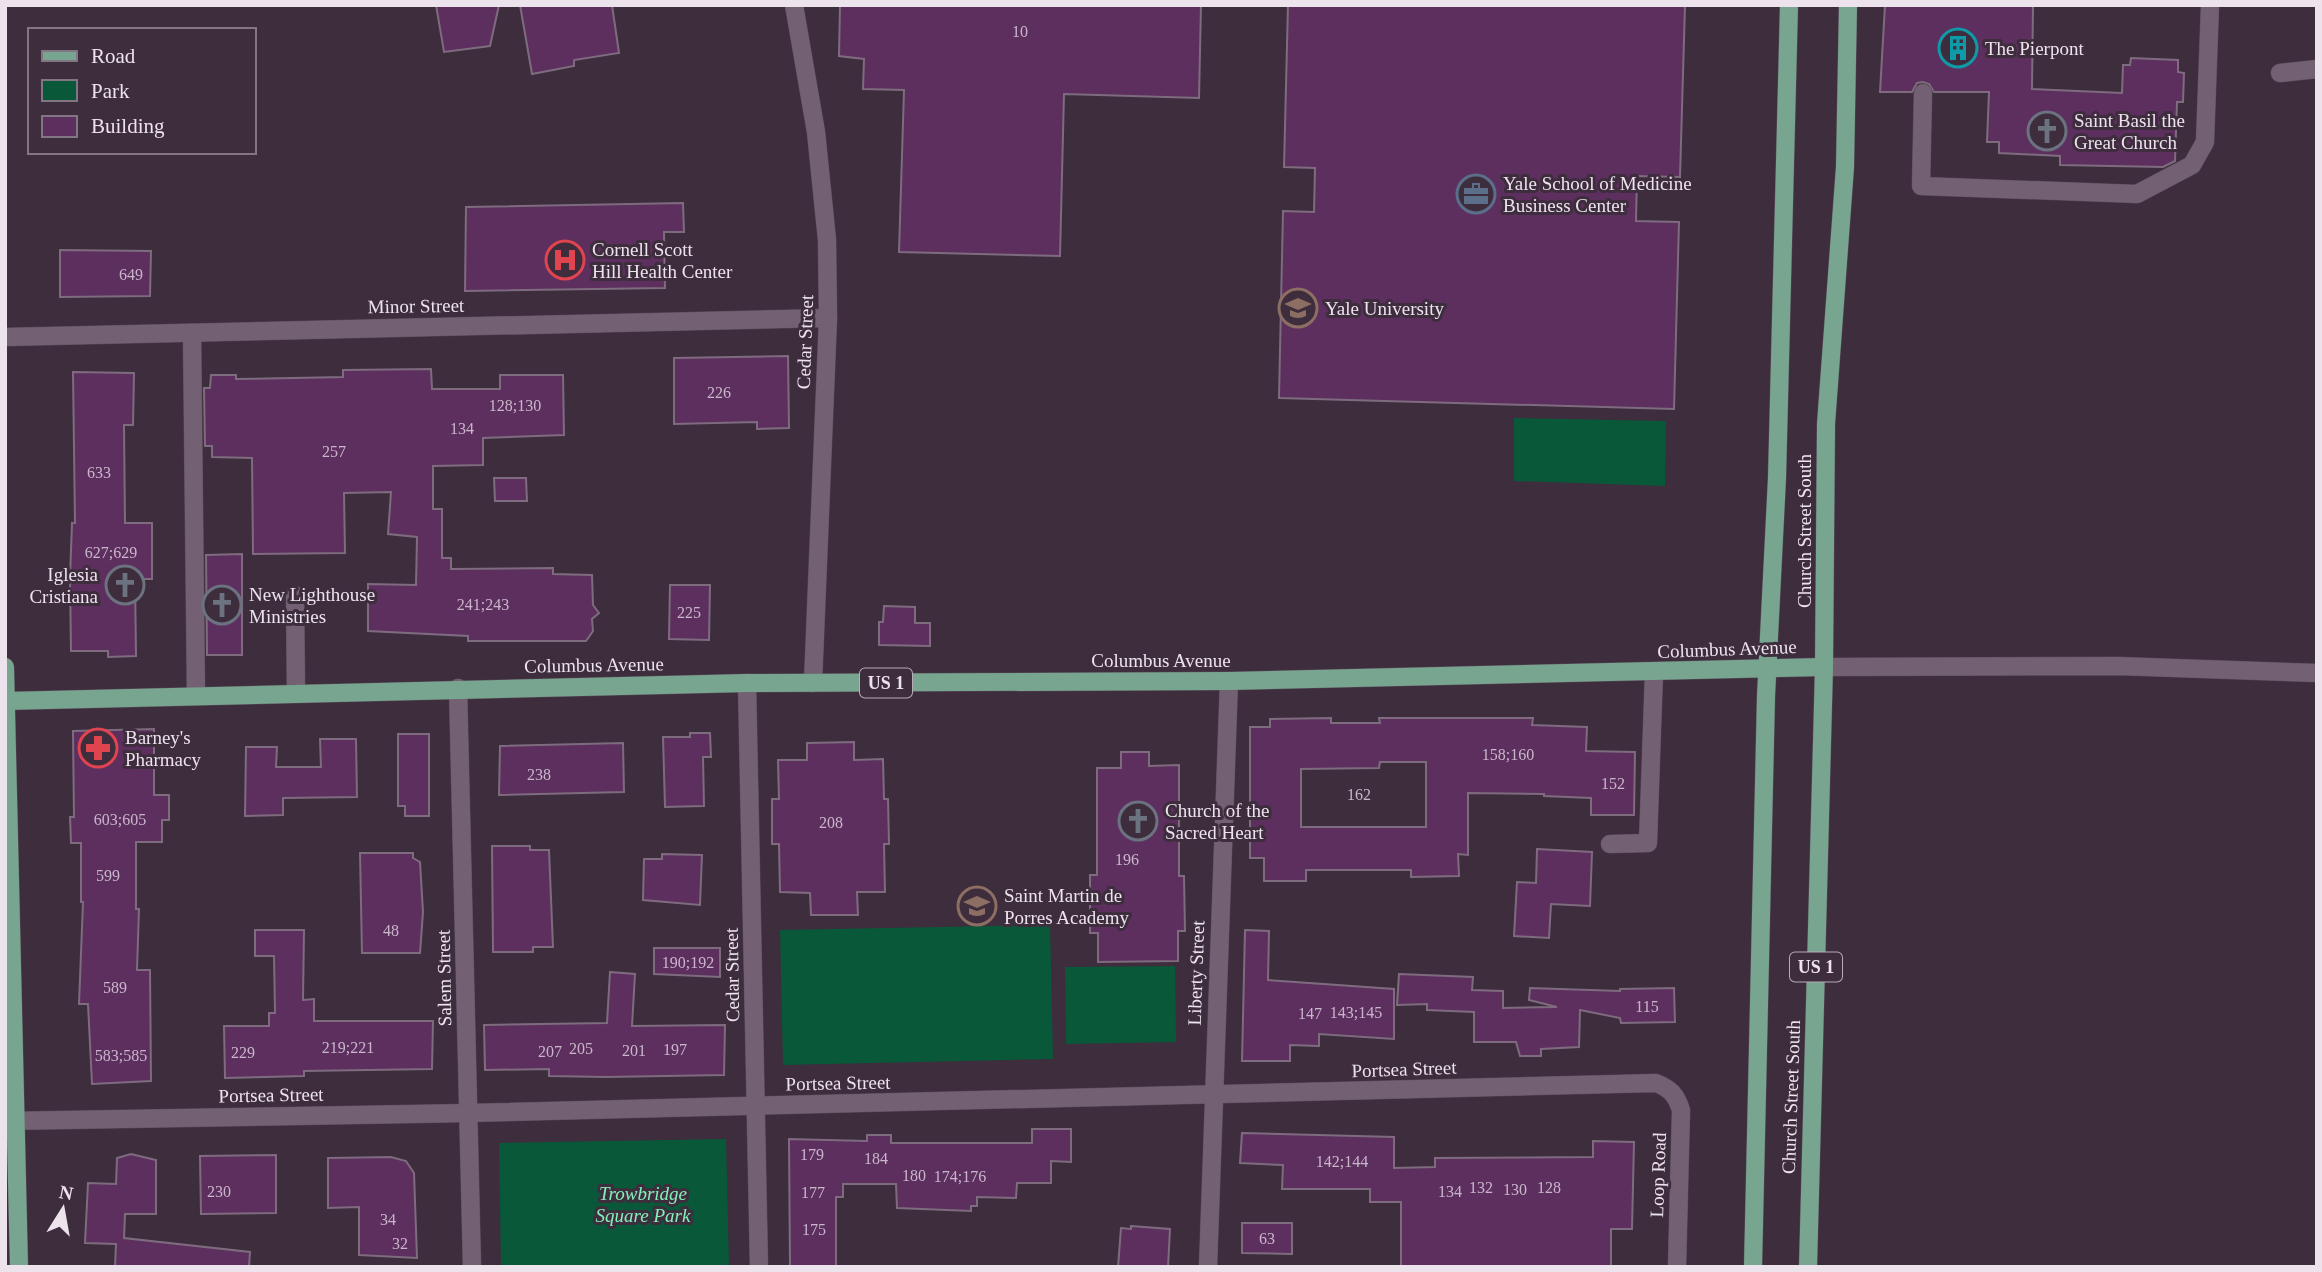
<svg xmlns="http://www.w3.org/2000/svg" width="2322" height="1272" font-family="'Times New Roman',serif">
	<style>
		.green { fill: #095839 }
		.building { fill: #5d2f5f; stroke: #7e6c7e; stroke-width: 2; fill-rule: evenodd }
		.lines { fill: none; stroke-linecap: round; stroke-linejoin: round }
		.minor-casing { stroke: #584b58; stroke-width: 19 }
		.major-casing { stroke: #584b58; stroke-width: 19 }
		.minor { stroke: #736173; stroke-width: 18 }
		.major { stroke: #78a590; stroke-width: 18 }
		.labels { text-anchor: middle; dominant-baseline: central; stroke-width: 6; stroke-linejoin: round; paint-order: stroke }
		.number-label { font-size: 16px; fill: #c9b6ca }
		.shield { fill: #3d2d3d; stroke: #b8acb8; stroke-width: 2 }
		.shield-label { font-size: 18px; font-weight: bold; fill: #ede3ed }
		.poi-label { font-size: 19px; fill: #ede3ed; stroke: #3d2d3d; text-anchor: start }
		.street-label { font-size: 19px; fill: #ede3ed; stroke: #3d2d3d }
		.park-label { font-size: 19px; font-style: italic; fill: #85efba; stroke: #3d2d3d }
	</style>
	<rect width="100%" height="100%" fill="#3d2d3d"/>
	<g class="green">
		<path d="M1514 418 1666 421 1665 486 1514 481Z"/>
		<path d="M1050 925 1053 1059 783 1065 780 930Z"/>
		<path d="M1175 966 1176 1042 1066 1044 1065 967Z"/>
		<path d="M726 1139 729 1267H501L499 1143Z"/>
	</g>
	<g class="building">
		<path d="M436 5H499L490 46 444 52Z"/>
		<path d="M520 5H612L619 53 574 60V66L532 74Z"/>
		<path d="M840 5H1201L1199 98 1064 94 1060 256 899 252 904 90 863 89 864 59 839 56Z"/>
		<path d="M1288 5H1685L1680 177 1637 176 1636 221 1679 222 1674 409 1279 398 1283 211 1314 212 1315 168 1284 167Z"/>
		<path d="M1885 5H2033L2032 89 2122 93 2123 65H2130L2131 58 2178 60V72L2184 73 2183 102H2177L2175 161 2163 167 2060 165V156L1999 153V142H1987L1989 92H1934L1929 84 1923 82 1917 83 1912 92H1880Z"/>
		<path d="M683 203 684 232H664L665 288 465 291 466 207Z"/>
		<path d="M60 250 151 251 150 296 60 297Z"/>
		<path d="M788 356 789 428 757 429V422L674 424V358Z"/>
		<path d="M431 369 432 389H500V375H563L564 435 483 438V465L433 466V509H442V558H451V569L553 568V574L592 575 593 605 599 613 592 619 593 631 586 641H468V636L368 631V584L416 585 417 537 388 534 391 492 344 493 345 553 253 554 252 458 212 457V446H205L204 388H210L211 375H236V379L343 377V370Z"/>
		<path d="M73 372 134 373 133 425H124L125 523H152V579H135L136 656 108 657V651H71L70 578 72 523H75Z"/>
		<path d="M494 478H526L527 501H495Z"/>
		<path d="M242 554V655H207L206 555Z"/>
		<path d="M670 585H710L709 640 669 639Z"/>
		<path d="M884 606 915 607V623H930V646L879 645V622H883Z"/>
		<path d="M1331 718V723H1380L1379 718H1533L1532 725 1587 727 1586 751 1635 752 1634 815H1591V798L1544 796V794L1468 793V855L1458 854 1459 876 1411 877V870H1306V881H1264V858H1250V727H1270V719ZM1380 762H1426V827H1301V769L1379 768Z"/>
		<path d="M154 729V795H169V820H162V842H136V909H139L137 970H150L151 1081 92 1084 88 1004H79L83 902H81V843H71L70 817H74L73 731Z"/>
		<path d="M690 733H710L711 757H703L704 806 665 807 663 737H690Z"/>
		<path d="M398 734H429V816H405V806H398Z"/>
		<path d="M320 739H356L357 797 283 798V815L245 816 246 747H277L276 767H321Z"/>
		<path d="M854 742V760L883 759 884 799H888L889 844H884L885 892H857L858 915H811L810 893 780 892 779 844H772V799H779L778 760H807V743Z"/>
		<path d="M623 743 624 792 499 795 500 746Z"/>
		<path d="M1121 752H1149V766L1179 765V876H1184L1185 931H1178V961L1098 962V933H1090V875H1097V768H1121Z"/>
		<path d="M492 846H530V850H549L553 947H533V952H493Z"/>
		<path d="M1537 849 1592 852 1590 906 1551 904 1549 938 1514 936 1517 882 1536 883Z"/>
		<path d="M360 853H413V858L420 862 423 912 420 953H362Z"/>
		<path d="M662 854 702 855 700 905 643 900 644 859H662Z"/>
		<path d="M255 930H304L303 1000 314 999V1021H433L432 1069 304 1071V1076L225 1078 224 1026H269V1013H275L274 956H255Z"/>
		<path d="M1245 930 1269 931 1268 980 1394 989V1039L1319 1034V1046L1290 1045V1061H1242Z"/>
		<path d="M654 948H720V977L654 974Z"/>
		<path d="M610 972 635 974 632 1026 725 1025 724 1075 606 1077 549 1076V1069L485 1070 484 1025 607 1023Z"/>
		<path d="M1399 974 1473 977 1472 990 1503 991V1008L1557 1007 1529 1000 1530 988 1620 991V989L1674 988 1675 1022 1621 1023 1620 1018 1580 1010 1579 1047 1541 1049V1056H1520L1516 1042H1474V1012L1427 1010V1004L1397 1005Z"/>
		<path d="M1032 1129H1071V1162L1051 1161V1183H1017L1016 1198 977 1197V1206H971V1211L897 1208 896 1184H843V1197H836V1267H790L789 1139 867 1141V1135H891V1143H1032Z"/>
		<path d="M1242 1133 1394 1137V1168L1435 1167V1158L1593 1157V1141L1634 1142 1632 1229H1611V1267H1401V1202H1370V1189H1282L1283 1165 1240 1163Z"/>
		<path d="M131 1154 156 1160V1214H125L124 1238 250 1252 249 1267H115L116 1244 85 1243 88 1183 116 1184 117 1158Z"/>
		<path d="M276 1155V1213L201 1214 200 1156Z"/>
		<path d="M391 1157 406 1161 414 1173 417 1258 359 1255V1207L328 1208V1158Z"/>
		<path d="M1242 1223H1292V1254L1242 1253Z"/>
		<path d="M1131 1226 1170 1229 1168 1267H1118L1121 1228 1131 1229Z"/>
	</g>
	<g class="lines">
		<defs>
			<g id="minor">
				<path d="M794 5 816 132 827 240 828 318 813 683"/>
				<path d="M2280 73 2317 69"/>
				<path d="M1923 93 1921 186 2137 194 2192 165 2205 142 2210 5"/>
				<path d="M192 333 196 696"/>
				<path d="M5 337 828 318"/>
				<path d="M295 595 296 693"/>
				<path d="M1824 667 2118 666 2317 673"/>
				<path d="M747 683 759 1267"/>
				<path d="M458 688 472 1267"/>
				<path d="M1610 844 1648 843 1654 672"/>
				<path d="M5 1121 468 1113 1656 1083C1671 1089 1676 1095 1681 1110L1677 1267"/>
				<path d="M1208 1267 1229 681"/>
			</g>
			<g id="major">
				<path d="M5 667 19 1267"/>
				<path d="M5 701 747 683 1229 681 1824 667"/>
				<path d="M1753 1267 1766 696 1777 478 1789 5"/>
				<path d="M1808 1267 1824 667 1826 424 1845 167 1848 5"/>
			</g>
		</defs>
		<use href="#minor" class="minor-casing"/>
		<use href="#major" class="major-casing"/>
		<use href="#minor" class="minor"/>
		<use href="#major" class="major"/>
	</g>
	<defs>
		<symbol id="building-ring" viewBox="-11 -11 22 22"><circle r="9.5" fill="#3d2d3d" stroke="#0f9aa8" stroke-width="1.5"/><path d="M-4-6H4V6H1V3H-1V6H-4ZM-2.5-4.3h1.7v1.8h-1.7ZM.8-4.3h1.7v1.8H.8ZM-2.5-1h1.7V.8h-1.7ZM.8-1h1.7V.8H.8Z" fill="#0f9aa8"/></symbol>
		<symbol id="church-ring" viewBox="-11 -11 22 22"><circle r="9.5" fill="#3d2d3d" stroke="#6b7280" stroke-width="1.5"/><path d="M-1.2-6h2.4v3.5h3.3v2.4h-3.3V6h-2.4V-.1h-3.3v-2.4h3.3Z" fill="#6b7280"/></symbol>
		<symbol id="office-ring" viewBox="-11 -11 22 22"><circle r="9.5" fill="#3d2d3d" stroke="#5c6f8a" stroke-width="1.5"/><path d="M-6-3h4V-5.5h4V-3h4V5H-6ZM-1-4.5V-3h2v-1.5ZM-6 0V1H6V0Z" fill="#5c6f8a"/></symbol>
		<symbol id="hospital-ring" viewBox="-11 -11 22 22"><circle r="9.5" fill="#3d2d3d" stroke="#e0444e" stroke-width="1.5"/><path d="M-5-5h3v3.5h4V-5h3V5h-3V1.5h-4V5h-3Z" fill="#e0444e"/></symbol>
		<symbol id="university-ring" viewBox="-11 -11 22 22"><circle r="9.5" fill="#3d2d3d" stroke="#8d6e63" stroke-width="1.5"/><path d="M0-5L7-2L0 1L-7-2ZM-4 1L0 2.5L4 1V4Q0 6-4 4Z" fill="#8d6e63"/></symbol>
		<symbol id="pharmacy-ring" viewBox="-11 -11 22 22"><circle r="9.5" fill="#3d2d3d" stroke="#e0444e" stroke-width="1.5"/><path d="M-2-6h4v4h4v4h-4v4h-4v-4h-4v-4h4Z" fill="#e0444e"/></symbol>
		<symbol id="school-ring" viewBox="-11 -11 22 22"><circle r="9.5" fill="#3d2d3d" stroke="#8d6e63" stroke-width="1.5"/><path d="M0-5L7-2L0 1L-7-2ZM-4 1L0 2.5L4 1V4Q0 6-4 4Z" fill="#8d6e63"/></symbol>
	</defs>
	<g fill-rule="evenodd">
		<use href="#building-ring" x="1936" y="26" width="44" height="44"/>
		<use href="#church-ring" x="2025" y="109" width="44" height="44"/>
		<use href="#office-ring" x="1454" y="172" width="44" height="44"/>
		<use href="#hospital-ring" x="543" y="238" width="44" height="44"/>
		<use href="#university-ring" x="1276" y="286" width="44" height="44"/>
		<use href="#church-ring" x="103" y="563" width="44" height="44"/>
		<use href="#church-ring" x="200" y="583" width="44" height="44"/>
		<use href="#pharmacy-ring" x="76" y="726" width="44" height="44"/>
		<use href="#church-ring" x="1116" y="799" width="44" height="44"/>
		<use href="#school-ring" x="955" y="884" width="44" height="44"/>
	</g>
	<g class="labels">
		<g class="number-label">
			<text x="1020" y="31">10</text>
			<text x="131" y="274">649</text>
			<text x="719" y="392">226</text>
			<text x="515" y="405">128;130</text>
			<text x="462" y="428">134</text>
			<text x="334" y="451">257</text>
			<text x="99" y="472">633</text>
			<text x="111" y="552">627;629</text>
			<text x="483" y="604">241;243</text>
			<text x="689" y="612">225</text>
			<text x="1508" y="754">158;160</text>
			<text x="539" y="774">238</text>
			<text x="1613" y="783">152</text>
			<text x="1359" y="794">162</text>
			<text x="120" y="819">603;605</text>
			<text x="831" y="822">208</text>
			<text x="1127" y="859">196</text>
			<text x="108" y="875">599</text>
			<text x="391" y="930">48</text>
			<text x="688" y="962">190;192</text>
			<text x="115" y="987">589</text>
			<text x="1647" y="1006">115</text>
			<text x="1356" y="1012">143;145</text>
			<text x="1310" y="1013">147</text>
			<text x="348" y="1047">219;221</text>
			<text x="581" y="1048">205</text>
			<text x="675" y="1049">197</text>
			<text x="634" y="1050">201</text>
			<text x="550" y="1051">207</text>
			<text x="243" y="1052">229</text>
			<text x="121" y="1055">583;585</text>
			<text x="812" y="1154">179</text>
			<text x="876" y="1158">184</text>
			<text x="1342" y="1161">142;144</text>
			<text x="914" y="1175">180</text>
			<text x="960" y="1176">174;176</text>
			<text x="1481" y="1187">132</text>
			<text x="1549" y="1187">128</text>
			<text x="1515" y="1189">130</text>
			<text x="219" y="1191">230</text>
			<text x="1450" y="1191">134</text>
			<text x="813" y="1192">177</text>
			<text x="388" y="1219">34</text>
			<text x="814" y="1229">175</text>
			<text x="1267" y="1238">63</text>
			<text x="400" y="1243">32</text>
		</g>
		<g class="shield">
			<rect x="860" y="668.5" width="52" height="29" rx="5"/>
			<rect x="1790" y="952.5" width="52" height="29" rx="5"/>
		</g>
		<g class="shield-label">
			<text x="886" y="683">US 1</text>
			<text x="1816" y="967">US 1</text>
		</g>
		<g class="poi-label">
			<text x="1985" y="48">The Pierpont</text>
			<text x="2074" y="120">Saint Basil the<tspan x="2074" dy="22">Great Church</tspan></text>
			<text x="1503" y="183">Yale School of Medicine<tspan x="1503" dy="22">Business Center</tspan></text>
			<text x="592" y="249">Cornell Scott<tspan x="592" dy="22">Hill Health Center</tspan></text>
			<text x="1325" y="308">Yale University</text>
			<text x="98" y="574" text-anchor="end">Iglesia<tspan x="98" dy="22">Cristiana</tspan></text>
			<text x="249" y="594">New Lighthouse<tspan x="249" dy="22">Ministries</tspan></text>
			<text x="125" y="737">Barney's<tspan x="125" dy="22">Pharmacy</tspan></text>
			<text x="1165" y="810">Church of the<tspan x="1165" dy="22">Sacred Heart</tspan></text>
			<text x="1004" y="895">Saint Martin de<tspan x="1004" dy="22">Porres Academy</tspan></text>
		</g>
		<g class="street-label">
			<text transform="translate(416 306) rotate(-1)">Minor Street</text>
			<text transform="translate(805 342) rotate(-88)">Cedar Street</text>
			<text transform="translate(1804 531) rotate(-90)">Church Street South</text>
			<text transform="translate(1727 649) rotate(-2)">Columbus Avenue</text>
			<text x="1161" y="660">Columbus Avenue</text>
			<text transform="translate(594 665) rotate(-1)">Columbus Avenue</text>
			<text transform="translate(1196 973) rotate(-88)">Liberty Street</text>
			<text transform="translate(732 975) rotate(-91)">Cedar Street</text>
			<text transform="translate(444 978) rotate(-91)">Salem Street</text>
			<text transform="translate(1404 1069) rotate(-2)">Portsea Street</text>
			<text transform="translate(838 1083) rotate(-1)">Portsea Street</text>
			<text transform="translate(271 1095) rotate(-1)">Portsea Street</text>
			<text transform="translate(1791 1097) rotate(-88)">Church Street South</text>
			<text transform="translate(1658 1175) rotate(-88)">Loop Road</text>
		</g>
		<g class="park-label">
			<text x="643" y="1193">Trowbridge<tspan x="643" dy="22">Square Park</tspan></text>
		</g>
	</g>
	<rect width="2322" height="1272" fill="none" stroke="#ede3ed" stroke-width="14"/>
	<rect x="28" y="28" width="228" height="126" fill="#3d2d3d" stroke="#837683" stroke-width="2"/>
	<rect x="42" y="51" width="35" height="10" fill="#78a590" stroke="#837683" stroke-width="2"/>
	<text x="91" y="63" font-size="21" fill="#ede3ed">Road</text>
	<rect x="42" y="80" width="35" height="21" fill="#095839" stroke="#837683" stroke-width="2"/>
	<text x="91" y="98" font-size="21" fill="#ede3ed">Park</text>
	<rect x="42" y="116" width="35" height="21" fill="#5d2f5f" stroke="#837683" stroke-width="2"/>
	<text x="91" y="133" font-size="21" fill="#ede3ed">Building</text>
	<g transform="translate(63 1209) rotate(11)" stroke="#3d2d3d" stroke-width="5" paint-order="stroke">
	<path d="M0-5L12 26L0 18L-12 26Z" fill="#ede3ed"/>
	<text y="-10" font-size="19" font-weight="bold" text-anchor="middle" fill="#ede3ed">N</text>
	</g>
</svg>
